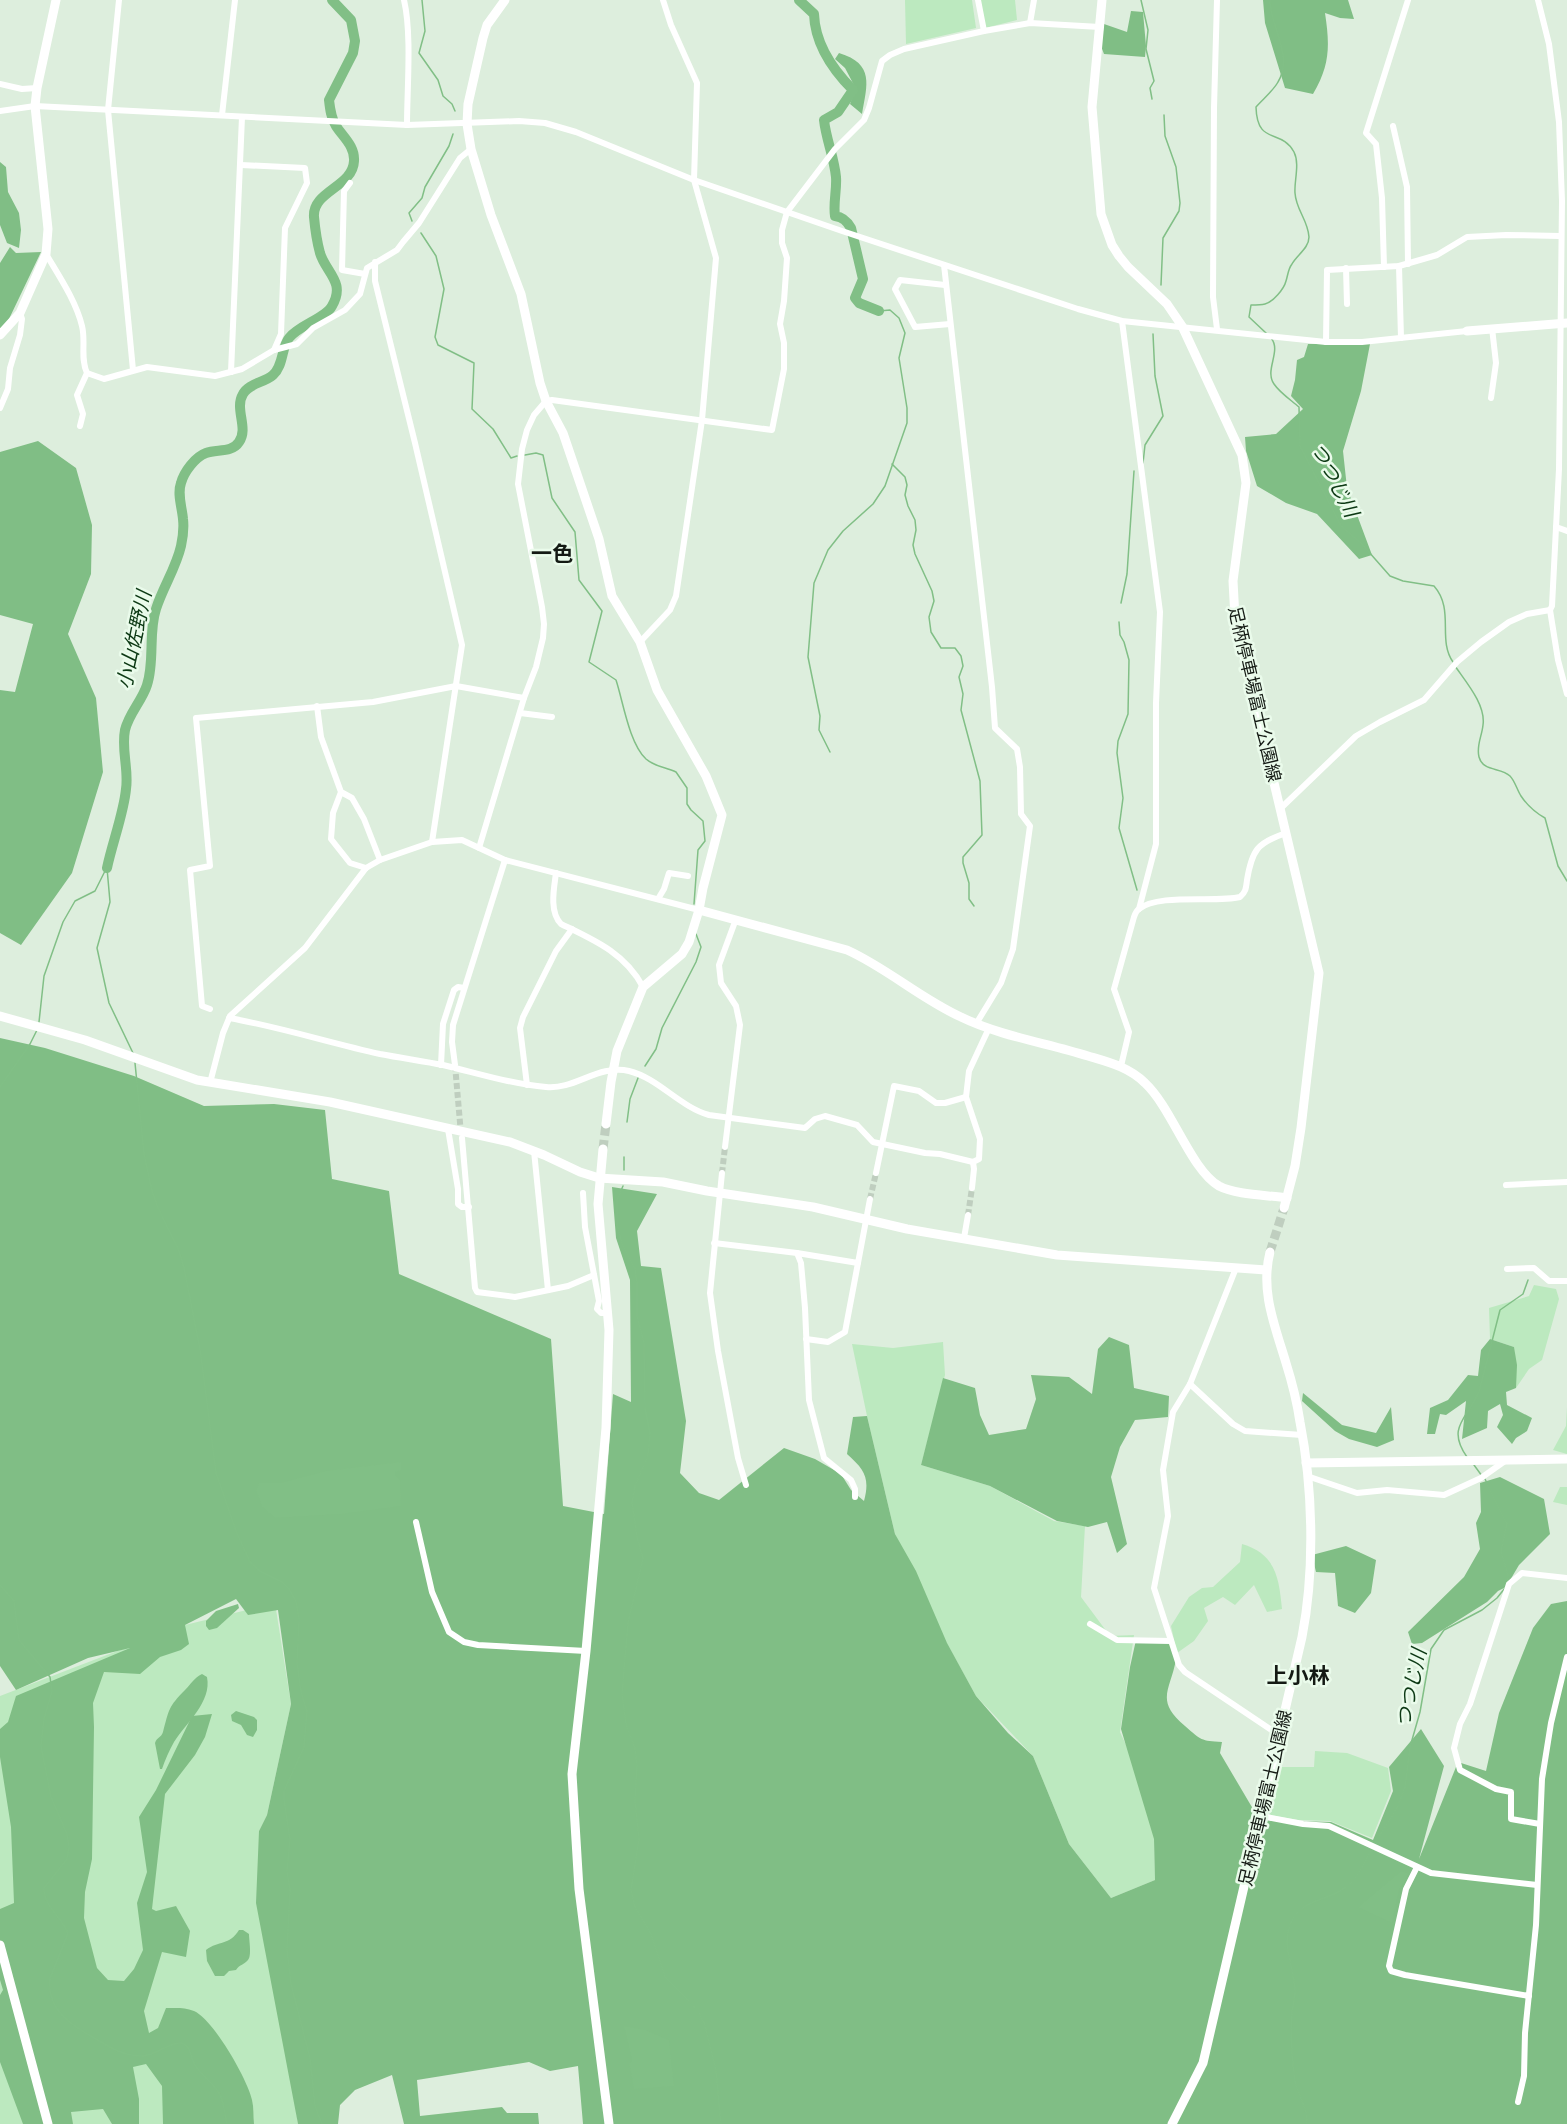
<svg xmlns="http://www.w3.org/2000/svg" width="1567" height="2124" font-family="'Public Sans','Noto Sans JP',sans-serif">
	<style>
		.green { fill: #bce9bf }
		.forest { fill: #80be85 }
		.water { fill: #81bf86 }
		.lines { fill: none; stroke-linecap: round; stroke-linejoin: round }
		.stream { stroke: #81bf86; stroke-width: 1.5 }
		.river { stroke: #81bf86; stroke-width: 10 }
		.street-tunnel { stroke: #bfcebf; stroke-width: 6; stroke-dasharray: 6 3; stroke-linecap: butt }
		.secondary-tunnel { stroke: #bfcebf; stroke-width: 9; stroke-dasharray: 9 4.5; stroke-linecap: butt }
		.street { stroke: #fff; stroke-width: 6 }
		.secondary { stroke: #fff; stroke-width: 9 }
		.labels { text-anchor: middle; dominant-baseline: central; stroke-width: 5; stroke-linejoin: round; paint-order: stroke }
		.street-label { font-size: 18px; fill: #141a14; stroke: #eafbeb }
		.water-label { font-size: 20px; font-style: italic; fill: #0c3914; stroke: #eafbeb }
		.quarter-label { font-size: 21px; font-weight: bold; fill: #141a14; stroke: #eafbeb }
	</style>
	<rect width="100%" height="100%" fill="#ded"/>
	<g class="green">
		<path d="M905 0H972L976 28 906 44Z"/>
		<path d="M978 0H1015L1017 20 985 28Z"/>
		<path d="M1534 1285 1556 1289 1559 1299 1542 1360 1529 1369 1516 1388 1514 1347 1490 1339 1489 1308 1529 1296Z"/>
		<path d="M943 1342 945 1375 921 1465 990 1486 1054 1521 1085 1526 1081 1597 1110 1636 1134 1635 1120 1732 1154 1805 1155 1880 1111 1898 1069 1844 1033 1756 976 1696 930 1613 895 1534 867 1416 852 1344 893 1348Z"/>
		<path d="M1567 1407V1454L1553 1450 1566 1426Z"/>
		<path d="M1560 1487H1567V1505L1553 1502Z"/>
		<path d="M1242 1544C1276 1554 1279 1578 1282 1609L1267 1612 1254 1585 1235 1605 1223 1597 1204 1608 1208 1621 1194 1641 1177 1653 1171 1626 1189 1597 1202 1588 1213 1587 1240 1562Z"/>
		<path d="M275 1603 291 1704 267 1815 259 1831 298 2124H0V1696L185 1625Z"/>
		<path d="M1315 1751 1347 1753 1388 1768 1391 1791 1372 1838 1330 1821 1298 1820 1270 1815 1268 1812 1279 1767H1314Z"/>
	</g>
	<g class="forest">
		<path d="M1263 0H1348L1354 19 1340 18 1325 13C1330 46 1330 65 1313 94L1285 88 1265 23Z"/>
		<path d="M1131 11 1143 12 1146 46 1145 57 1104 54 1101 46 1104 24 1127 32Z"/>
		<path d="M839 53C875 64 867 85 862 114L850 104 856 89 845 68 835 59Z"/>
		<path d="M0 162 6 167 8 192 19 213 21 230 19 248 7 243 0 225Z"/>
		<path d="M10 247 16 253 41 252 9 319 0 331V263Z"/>
		<path d="M1308 344H1370L1361 391 1343 451 1347 488 1372 555 1359 559 1317 514 1286 503 1257 486 1246 451 1245 437 1276 434 1303 409 1291 396 1295 380 1297 360 1304 357Z"/>
		<path d="M38 441 76 468 92 525 91 574 68 634 96 698 103 772 72 873 21 945 0 933V690L15 692 33 624 0 615V452Z"/>
		<path d="M0 1038 45 1048 134 1076 204 1106 274 1104 325 1110 332 1179 389 1191 399 1274 551 1339 563 1506 604 1514 613 1394 631 1402 630 1280 616 1238 612 1187 657 1194 637 1231 641 1266 661 1268 686 1421 680 1473 699 1493 719 1500 784 1448 815 1459 841 1474 851 1490 864 1501C870 1478 865 1470 847 1454L853 1417 867 1416 895 1534 916 1571 947 1643 976 1696 1008 1733 1033 1756 1069 1844 1111 1898 1155 1880 1154 1839 1121 1729 1130 1667 1136 1640 1171 1641C1173 1646 1177 1653 1176 1659 1171 1690 1154 1700 1185 1726 1201 1740 1201 1741 1222 1742L1220 1753 1256 1814 1298 1821 1331 1822 1373 1840 1393 1791 1389 1767 1421 1729 1444 1766 1419 1859 1458 1762 1486 1771 1499 1713 1533 1628 1551 1604 1567 1601V2124H583L578 2066 550 2071 529 2062 417 2080 420 2116 502 2107 507 2113H538L539 2124H404L392 2075 355 2090 340 2105 338 2124H298L256 1903 259 1831 267 1815 291 1704 278 1610 248 1615 236 1599 185 1625 189 1644 181 1650 160 1657 140 1674 104 1672 93 1703 94 1727 92 1859 85 1892 84 1918 97 1968 108 1980 124 1981 134 1969 143 1950 137 1903 147 1872 139 1817 156 1790 192 1716 212 1714 205 1737 195 1755 165 1794 152 1909 156 1911 176 1906 190 1931 186 1957 162 1952 144 2011 149 2033 158 2028 166 2008C176 2008 184 2007 194 2011 213 2019 248 2080 252 2100 254 2108 253 2116 254 2124H163L162 2086 146 2064 133 2067 139 2099V2124H112L103 2109 71 2112 73 2124H23L0 2062V1995L3 1990 0 1980V1909L14 1903 11 1827 0 1757V1729L8 1722 16 1696 130 1648 88 1658 16 1690 0 1666Z"/>
		<path d="M1109 1337 1129 1345 1134 1388 1169 1396 1168 1417 1135 1420 1120 1447 1111 1477 1127 1544 1117 1553 1107 1522 1088 1527 1057 1521 990 1486 921 1465 943 1378 975 1388 980 1415 989 1435 1026 1429 1036 1399 1031 1375 1069 1377 1092 1394 1098 1349Z"/>
		<path d="M1490 1339 1514 1347 1517 1365 1516 1388 1506 1392 1507 1405 1532 1418 1527 1431 1516 1438 1512 1444 1497 1427 1503 1415 1500 1404 1488 1411 1487 1428 1462 1439 1466 1401 1446 1415 1440 1414 1435 1434H1427L1430 1408 1448 1400 1468 1375 1478 1376 1481 1350Z"/>
		<path d="M1303 1393 1342 1425 1376 1433 1391 1407 1394 1440 1377 1447 1349 1439 1335 1431 1302 1401Z"/>
		<path d="M1500 1477 1544 1499 1550 1534 1519 1565 1506 1587 1498 1591 1487 1602 1422 1643 1412 1644 1408 1632 1464 1577 1480 1549 1476 1523 1481 1512 1480 1483Z"/>
		<path d="M1346 1546 1376 1560 1371 1593 1355 1613 1338 1606 1335 1573 1316 1572 1312 1555Z"/>
	</g>
	<g class="water">
		<path d="M401 1462V1470L395 1472V1474L400 1480 401 1506 341 1514 275 1518 262 1507 256 1490 259 1483H280L326 1471Z"/>
		<path d="M238 1604 239 1608 217 1628 209 1630 206 1626V1621L216 1611Z"/>
		<path d="M202 1674 207 1677C212 1702 186 1723 174 1742 169 1751 165 1760 162 1769H160L155 1743C157 1737 161 1738 163 1732 169 1710 168 1707 185 1690 191 1684 194 1678 202 1674Z"/>
		<path d="M236 1711 254 1717 257 1720V1730L253 1737 247 1735 241 1725 232 1721 231 1715Z"/>
		<path d="M1401 1871 1409 1874 1399 1890 1392 1923 1358 1907Z"/>
		<path d="M239 1930H243L249 1934C249 1940 252 1956 248 1960 244 1965 240 1964 236 1970L229 1971 224 1976H215L207 1961 206 1950C219 1940 229 1946 239 1930Z"/>
		<path d="M624 2026 645 2030 669 2040 674 2086 634 2089 629 2063 632 2061Z"/>
	</g>
	<g class="lines">
		<g class="stream">
			<path d="M422 0 425 31 419 53 438 80 443 96 452 104 455 111"/>
			<path d="M1141 0 1148 30 1146 49 1154 81 1150 88 1152 99"/>
			<path d="M412 221 409 213 422 198 425 187 449 146 453 134"/>
			<path d="M421 233 436 256 444 289 435 337 438 345 474 363 472 409 493 429 511 458 517 456"/>
			<path d="M1161 285 1163 238 1179 211 1180 203 1176 167 1165 136 1164 115"/>
			<path d="M1266 333 1249 317 1251 305C1255 305 1261 305 1265 304 1273 302 1284 289 1286 281 1288 275 1288 269 1292 264 1297 255 1309 248 1309 237 1308 220 1296 210 1295 193 1294 181 1300 164 1294 152 1281 128 1257 146 1256 107 1263 99 1273 91 1278 82 1294 56 1270 27 1270 0"/>
			<path d="M1271 338C1282 351 1264 370 1274 384 1280 393 1291 400 1299 407L1300 446 1341 526 1361 543 1390 576 1403 581 1434 586C1455 610 1437 639 1453 662"/>
			<path d="M525 455 536 453 543 455 552 498 575 532 579 580 602 611 589 662 616 680C623 701 629 743 646 759 655 767 666 767 676 772L687 788V804L691 810 703 821 705 841 698 850 694 904"/>
			<path d="M1143 463 1145 445 1163 416 1155 376 1153 334"/>
			<path d="M892 464 905 477 907 485 905 495 908 506 915 520 916 530 913 545 915 554 932 591 934 601 929 617 931 632 941 648H955L961 656 963 666 959 677 963 694 961 710 980 781 982 835 963 857V863L969 883V899L974 906"/>
			<path d="M1121 603 1127 574 1134 471"/>
			<path d="M1119 622 1120 635 1124 642 1129 660 1128 714 1118 741 1117 753 1123 798 1119 828 1137 890"/>
			<path d="M1455 666C1466 682 1486 705 1483 725 1482 736 1476 746 1479 757 1483 772 1501 767 1510 776 1515 781 1517 790 1521 796 1527 805 1536 813 1545 818L1558 866 1567 881"/>
			<path d="M830 752 819 730 820 716 808 657 814 583 828 550 843 531 873 504 885 486 907 423V408L899 358 905 333 899 318 890 310 879 311"/>
			<path d="M107 868 110 902 97 948 109 1003 133 1053"/>
			<path d="M39 1022 44 976 63 922 75 901 95 891 106 869"/>
			<path d="M135 1063 144 1154 152 1191 158 1208 179 1251 184 1268 200 1349 216 1473 236 1531 250 1562 260 1571 282 1582 289 1589 296 1601 299 1619 297 1663 301 1692 307 1711 304 1747 284 1791V1799L290 1840 287 1871 290 1890 287 1949 291 1984 310 2058 315 2106 322 2124"/>
			<path d="M645 1066 656 1049 662 1028 696 962 701 947 696 934"/>
			<path d="M0 1087 30 1044 37 1030"/>
			<path d="M627 1122 630 1099 638 1078"/>
			<path d="M624 1170V1157"/>
			<path d="M623 1186 617 1200V1225L621 1240 635 1268 637 1283V1316L644 1343 645 1408 650 1433 648 1456 635 1486 632 1502 637 1537 643 1559 628 1623 622 1694 626 1725 635 1748 637 1766 635 1801 639 1839 631 1890 635 1907 650 1932 665 1977 688 2000 700 2014 704 2022 716 2070 721 2124"/>
			<path d="M1467 1457C1446 1427 1467 1419 1479 1392L1500 1310 1523 1294 1528 1280"/>
			<path d="M1474 1465 1482 1476"/>
			<path d="M1485 1479 1507 1523 1501 1552 1508 1575 1507 1584"/>
			<path d="M0 1585 14 1601 19 1640 50 1677 52 1691 44 1719 41 1746 51 1797 67 1834 69 1847 67 1859 44 1888C44 1907 61 1916 68 1933L50 1978C46 2010 71 2025 96 2039 111 2048 124 2056 142 2056 156 2056 168 2042 181 2043 191 2045 191 2059 195 2065 202 2077 216 2084 221 2097 224 2105 225 2115 227 2124"/>
			<path d="M1374 1844 1397 1808 1405 1787 1410 1747 1420 1712 1431 1649 1444 1630 1482 1610 1497 1598 1505 1588"/>
			<path d="M1307 2124C1308 2108 1298 2096 1295 2081 1292 2059 1290 2034 1292 2012 1293 2005 1295 1997 1295 1990 1294 1967 1281 1945 1291 1922 1303 1897 1333 1901 1351 1883 1360 1874 1366 1859 1372 1848"/>
		</g>
		<g class="river">
			<path d="M799 0 814 14C815 43 833 70 853 90L838 112 824 120C826 139 834 157 836 177 837 190 833 203 835 216 843 217 847 221 851 228L863 279 855 298 859 303 879 311"/>
			<path d="M107 868C112 844 124 812 126 789 129 769 121 750 125 730 129 713 142 701 147 685 155 661 148 633 156 609 163 587 176 568 181 546 183 537 184 528 183 519 182 507 177 494 181 483 184 472 195 457 206 453 217 449 232 453 239 442 249 428 234 409 243 394 249 383 264 383 273 375 284 365 281 348 289 338 299 325 326 318 332 306 346 282 326 273 320 253 317 242 315 228 314 217 312 191 353 187 354 161 355 146 343 137 336 126 331 118 330 109 329 100L353 53 355 41 351 20 332 0"/>
		</g>
		<g class="street-tunnel">
			<path d="M455 1065 461 1134"/>
			<path d="M722 1173 725 1147"/>
			<path d="M870 1199 876 1173"/>
			<path d="M968 1215 972 1188"/>
		</g>
		<g class="secondary-tunnel">
			<path d="M603 1149 606 1124"/>
			<path d="M1270 1252 1284 1208"/>
		</g>
		<g class="street">
			<path d="M119 0 108 110 133 370"/>
			<path d="M404 0C412 34 407 89 407 125"/>
			<path d="M978 0 984 31"/>
			<path d="M1030 23 1034 0"/>
			<path d="M0 84 22 89 37 88"/>
			<path d="M0 111 35 106 407 125 519 121 545 123 576 132 694 180 842 231 1078 309 1122 321 1326 342H1362L1467 331"/>
			<path d="M222 115 235 0"/>
			<path d="M1393 126 1407 187 1408 264"/>
			<path d="M241 165 305 168 307 183 285 228 281 334 274 350"/>
			<path d="M350 183 344 191 342 270 365 274"/>
			<path d="M46 254C59 276 76 301 82 326 86 342 80 358 87 373L104 379 147 367 215 376 242 369 274 350 297 344 313 328 345 310 360 294 367 268 397 250 403 242 419 223 460 158 471 149"/>
			<path d="M375 262V281L415 443 462 645 432 842"/>
			<path d="M944 265 992 687 995 728 1017 749 1020 767 1021 814 1030 826 1013 949 1001 983 976 1024"/>
			<path d="M1399 266 1401 338"/>
			<path d="M1384 267 1382 198 1376 144 1366 133 1408 0"/>
			<path d="M1346 268 1347 304"/>
			<path d="M945 285 900 280 895 289 915 327 950 324"/>
			<path d="M1122 321 1160 612 1156 703V844L1139 909"/>
			<path d="M1217 329 1213 297 1214 108 1217 0"/>
			<path d="M1326 342 1327 270 1399 266 1437 255 1467 237 1506 235 1560 236"/>
			<path d="M231 372 242 117"/>
			<path d="M1491 398 1496 363 1492 328"/>
			<path d="M0 408 8 389 10 368 20 335 22 319 20 313"/>
			<path d="M80 426 83 414 77 395 87 373"/>
			<path d="M1556 527 1567 531"/>
			<path d="M1550 610 1558 660 1567 694"/>
			<path d="M640 642 670 610 676 596 702 420 716 258 694 180 697 83 671 25 663 0"/>
			<path d="M317 706 321 737 341 792 352 798 364 819 380 860"/>
			<path d="M520 713 552 717"/>
			<path d="M341 792 333 813 331 839 350 863 366 868"/>
			<path d="M1281 808 1356 736 1380 722 1424 700 1457 662 1481 642 1509 622 1527 614 1550 610 1552 606 1559 469 1562 201 1559 122 1549 44 1538 0"/>
			<path d="M479 848 524 698 536 667 543 638 544 624 542 607 518 484 522 449 527 430 534 415 546 401 552 400 772 430 784 369V343L780 324 784 301 787 258 782 243V230L787 212 835 149 864 120 869 108 882 61 890 55 904 49 984 31 1030 23 1100 27"/>
			<path d="M556 873C554 888 549 912 561 924 594 940 625 953 643 987"/>
			<path d="M658 899 664 889 669 873 688 876"/>
			<path d="M210 1009 202 1006 190 870 210 866 196 718 373 702 456 686 524 698"/>
			<path d="M229 1018C280 1027 330 1043 380 1054 401 1058 422 1061 443 1065 477 1073 511 1084 546 1087 575 1090 598 1064 629 1071 658 1078 680 1107 709 1115L805 1128 815 1119 825 1116 857 1125 873 1142 925 1153 940 1154 973 1162"/>
			<path d="M441 1065 443 1024 454 990 458 987 464 988"/>
			<path d="M455 1065 452 1042 453 1025 505 860"/>
			<path d="M1121 1066 1129 1032 1114 989 1134 917C1135 914 1136 911 1139 909 1158 893 1216 903 1240 897 1246 892 1246 888 1247 880 1252 850 1257 843 1286 833"/>
			<path d="M210 1083 223 1033 230 1016 305 948 366 868 380 860 432 842 462 840 505 860 699 910"/>
			<path d="M527 1085 520 1028 523 1017 556 951 572 929"/>
			<path d="M448 1129 458 1189V1204L462 1207H469"/>
			<path d="M462 1138 475 1288 477 1292 515 1297 568 1286 594 1275"/>
			<path d="M725 1147 740 1025 736 1006 721 983 719 965 736 919"/>
			<path d="M534 1151 548 1290"/>
			<path d="M722 1173 710 1293 718 1351 738 1458 746 1485"/>
			<path d="M876 1173 894 1086 919 1091 936 1103H945L966 1097"/>
			<path d="M1506 1185 1567 1182"/>
			<path d="M972 1188 974 1169 973 1162 979 1159 980 1139 966 1097 969 1071 989 1028"/>
			<path d="M583 1193 585 1227 599 1301 597 1309 601 1313H607"/>
			<path d="M964 1238 968 1215"/>
			<path d="M714 1243 797 1253 858 1263 870 1199"/>
			<path d="M797 1253 801 1263 805 1308 809 1400 824 1458 851 1480 855 1489V1497"/>
			<path d="M1236 1268 1190 1384 1173 1412 1163 1470 1168 1516 1154 1588 1179 1665 1185 1672 1279 1735"/>
			<path d="M1507 1269 1534 1268 1549 1281H1567"/>
			<path d="M806 1339 828 1342 845 1332 858 1263"/>
			<path d="M1190 1384 1233 1424 1245 1431 1302 1435"/>
			<path d="M1307 1476 1357 1493 1387 1490 1444 1495 1481 1478 1505 1461"/>
			<path d="M416 1522 432 1592 449 1632 464 1642 478 1645 586 1651"/>
			<path d="M1090 1624 1117 1640 1171 1641"/>
			<path d="M1261 1816 1303 1824 1329 1826 1431 1873 1537 1885"/>
			<path d="M1540 1824 1511 1819V1792L1496 1789 1460 1770 1454 1748 1460 1724 1470 1704 1509 1584 1522 1573 1567 1578"/>
			<path d="M1417 1867 1406 1889 1389 1966 1391 1971 1405 1975 1529 1996"/>
			<path d="M1518 2102 1524 2076 1525 2033 1536 1925 1542 1779 1551 1723 1567 1657"/>
		</g>
		<g class="secondary">
			<path d="M505 0 487 25 483 38 468 104 467 124 471 149 491 215 521 294 540 383 546 401 563 433 599 539 612 596 640 642 657 690 706 776 722 815 703 888 699 910 689 942 682 954 643 987 617 1051 611 1082 606 1124"/>
			<path d="M1102 0 1092 107 1101 214 1112 245 1119 256 1128 267 1167 304 1182 326 1242 455 1246 483 1233 581 1235 618 1319 973 1301 1128 1295 1166 1284 1208"/>
			<path d="M1467 331 1567 323"/>
			<path d="M0 335 20 313 46 254 48 229 35 106 37 88 56 0"/>
			<path d="M699 910 847 950C887 968 921 999 961 1017 1000 1036 1047 1043 1088 1056 1108 1062 1129 1067 1145 1083 1172 1108 1191 1170 1219 1186 1236 1195 1267 1195 1287 1198"/>
			<path d="M0 1016 85 1040 197 1080 330 1102 510 1142 544 1155 580 1172 599 1178 663 1182 707 1191 813 1207 907 1229 1057 1255 1266 1270"/>
			<path d="M603 1149 598 1204 609 1330 606 1428 586 1651 572 1774 579 1889 609 2124"/>
			<path d="M1306 1463 1567 1459"/>
			<path d="M0 1945 48 2124"/>
			<path d="M1172 2124 1203 2063 1302 1637C1315 1571 1313 1488 1300 1422 1297 1402 1292 1382 1286 1363 1275 1326 1260 1291 1270 1252"/>
		</g>
	</g>
	<g class="labels">
		<g class="street-label">
			<text transform="translate(1255 694) rotate(77)">足柄停車場富士公園線</text>
			<text transform="translate(1265 1798) rotate(-77)">足柄停車場富士公園線</text>
		</g>
		<g class="water-label">
			<text transform="translate(1335 480) rotate(63)">つつじ川</text>
			<text transform="translate(134 640) rotate(-78)">小山佐野川</text>
			<text transform="translate(1411 1688) rotate(-78)">つつじ川</text>
		</g>
		<g class="quarter-label">
			<text x="552" y="553">一色</text>
			<text x="1298" y="1675">上小林</text>
		</g>
	</g>
</svg>
